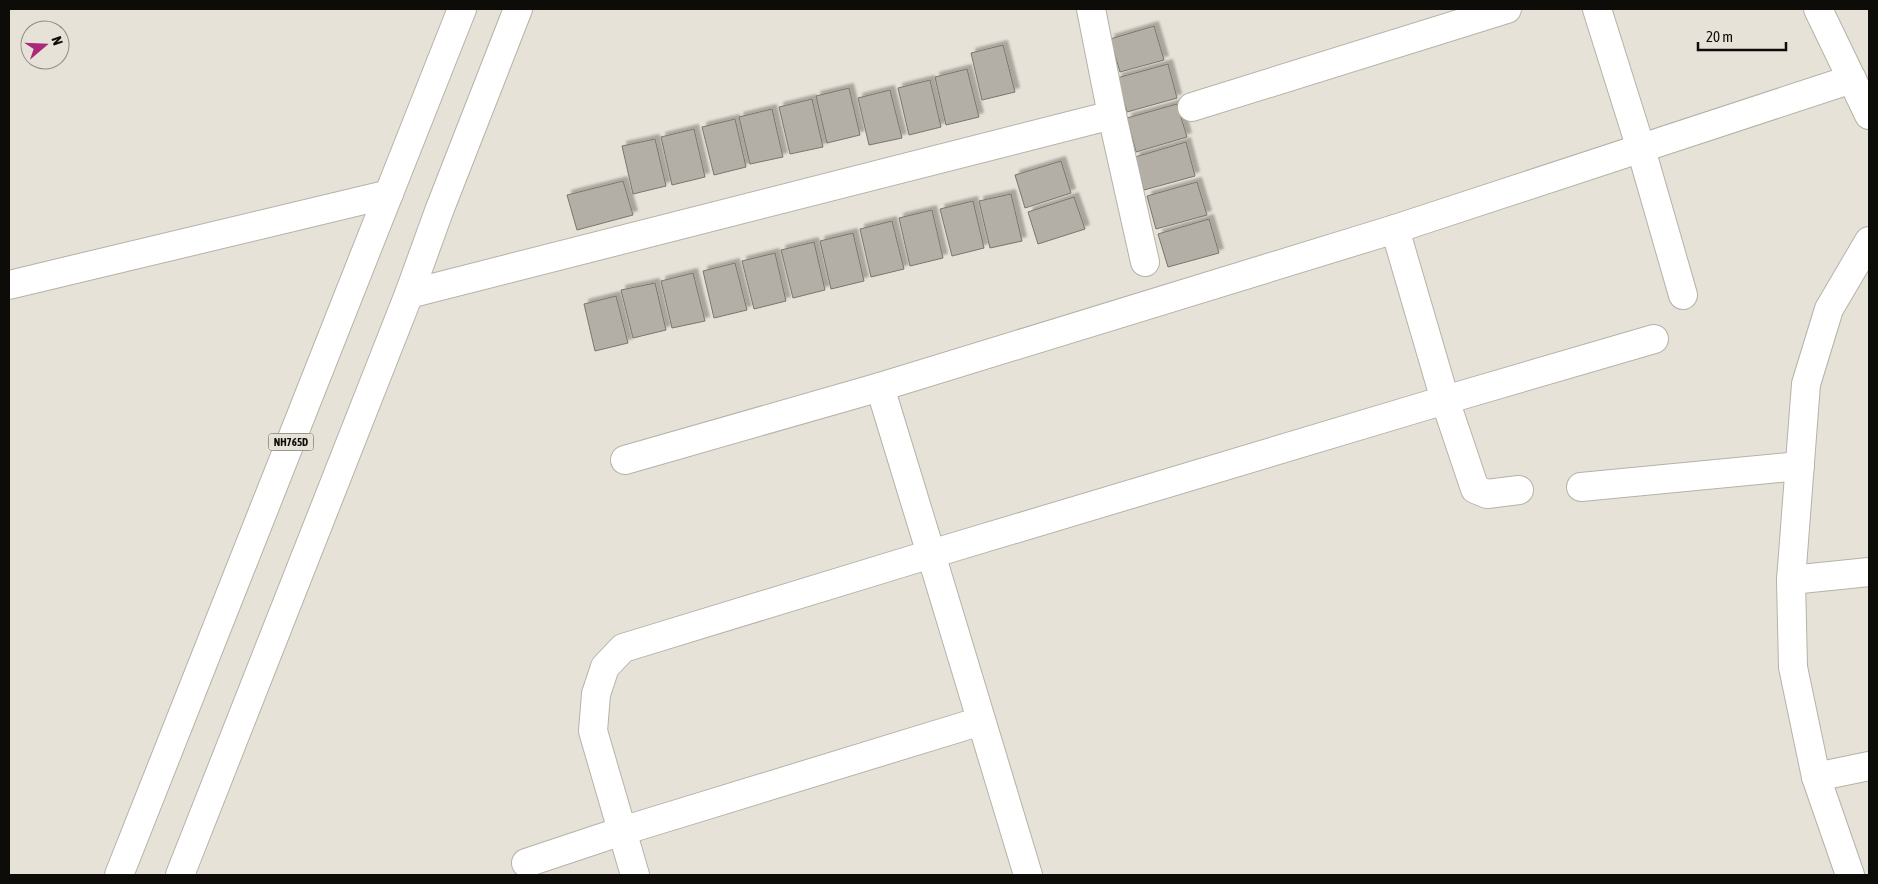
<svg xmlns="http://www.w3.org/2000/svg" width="1878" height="884" font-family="'Asap Condensed',sans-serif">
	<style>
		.building { fill: #b4afa6; stroke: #7a756d; filter: url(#shadow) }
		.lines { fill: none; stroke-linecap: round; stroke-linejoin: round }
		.minor-casing { stroke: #b6b2a8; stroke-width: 30 }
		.tertiary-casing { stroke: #b6b2a8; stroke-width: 30 }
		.trunk-casing { stroke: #b6b2a8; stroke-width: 30 }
		.minor { stroke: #fff; stroke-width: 28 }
		.tertiary { stroke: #fff; stroke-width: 28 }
		.trunk { stroke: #fff; stroke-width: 28 }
		.labels { text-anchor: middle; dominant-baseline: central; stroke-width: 4.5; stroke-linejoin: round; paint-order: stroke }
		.shield { fill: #e7e2d8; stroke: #4f4c47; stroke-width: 1 }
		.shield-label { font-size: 11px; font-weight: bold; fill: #0e0c09 }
	</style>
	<defs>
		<filter id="shadow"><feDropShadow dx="4.5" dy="-4.5" stdDeviation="1" flood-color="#0004"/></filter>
	</defs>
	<rect width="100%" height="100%" fill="#e7e2d8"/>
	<g class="building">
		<path d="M1154 26 1164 60 1120 72 1110 39Z"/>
		<path d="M1003 45 1015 92 982 100 971 53Z"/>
		<path d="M1168 64 1177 98 1127 112 1117 78Z"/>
		<path d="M967 69 979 117 946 125 935 77Z"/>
		<path d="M930 80 941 127 909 135 898 88Z"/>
		<path d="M849 88 860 135 827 143 816 96Z"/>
		<path d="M890 90 902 138 869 145 858 98Z"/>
		<path d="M812 99 823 147 790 154 779 107Z"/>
		<path d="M1177 104 1187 137 1136 152 1127 118Z"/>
		<path d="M772 109 783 157 750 164 739 117Z"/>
		<path d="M735 119 746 167 714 175 702 127Z"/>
		<path d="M694 129 705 177 672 185 661 137Z"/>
		<path d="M655 139 666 186 633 194 622 146Z"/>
		<path d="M1186 142 1195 176 1144 190 1135 157Z"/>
		<path d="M1061 161 1071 193 1025 208 1015 175Z"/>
		<path d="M623 181 633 215 577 230 567 195Z"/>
		<path d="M1197 182 1207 215 1156 229 1147 196Z"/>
		<path d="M1011 194 1022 241 990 248 979 201Z"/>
		<path d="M1074 197 1085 229 1038 244 1028 212Z"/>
		<path d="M973 201 984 248 952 256 940 209Z"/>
		<path d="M932 210 943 258 910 266 899 218Z"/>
		<path d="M1209 219 1219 253 1168 267 1158 234Z"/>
		<path d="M892 221 904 269 871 277 860 229Z"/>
		<path d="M853 233 864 281 831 289 820 241Z"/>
		<path d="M814 242 825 290 793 298 781 250Z"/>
		<path d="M775 253 786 301 754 309 742 261Z"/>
		<path d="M735 263 747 310 714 318 703 271Z"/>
		<path d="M693 273 705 321 672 328 661 281Z"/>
		<path d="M655 283 666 330 633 338 621 290Z"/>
		<path d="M616 296 628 343 595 351 584 304Z"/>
	</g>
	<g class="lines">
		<defs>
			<g id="minor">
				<path d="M1091 9 1112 115 1145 262"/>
				<path d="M1597 9 1641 149 1683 295"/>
				<path d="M1192 107 1507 9"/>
				<path d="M1395 229 1445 400 1475 489 1487 494 1519 490"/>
				<path d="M9 285 389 194"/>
				<path d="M409 294 1112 115"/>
				<path d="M880 387 931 554 1445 400 1654 339"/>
				<path d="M625 460 880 387 1395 229 1852 79"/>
				<path d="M1581 487 1800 466"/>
				<path d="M1791 580 1869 572"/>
				<path d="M1816 777 1869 766"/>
				<path d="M526 863 622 831 981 721"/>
				<path d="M635 875 593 731 596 694 605 667 623 648 931 554 1028 875"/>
				<path d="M1850 875 1816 777 1793 667 1791 580 1806 384 1829 309 1869 241"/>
			</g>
			<path id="tertiary" d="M1818 9 1869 115"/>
			<g id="trunk">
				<path d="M119 875 462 9"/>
				<path d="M180 875 409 294 439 211 518 9"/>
			</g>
		</defs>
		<use href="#minor" class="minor-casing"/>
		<use href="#tertiary" class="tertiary-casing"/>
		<use href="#trunk" class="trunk-casing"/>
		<use href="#minor" class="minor"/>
		<use href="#tertiary" class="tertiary"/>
		<use href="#trunk" class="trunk"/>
	</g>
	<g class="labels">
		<rect class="shield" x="268.5" y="433.5" width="45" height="17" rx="4"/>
		<g class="shield-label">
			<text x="291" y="442">NH765D</text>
		</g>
	</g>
	<rect width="1878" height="884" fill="none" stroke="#0e0c09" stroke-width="20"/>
	<g transform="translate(45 45) rotate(71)"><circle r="24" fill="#e7e2d8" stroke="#908c85"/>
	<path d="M0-4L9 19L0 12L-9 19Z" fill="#aa2a79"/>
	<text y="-8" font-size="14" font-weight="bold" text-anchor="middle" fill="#0e0c09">N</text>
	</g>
	<path d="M1698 42v8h88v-8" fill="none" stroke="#0e0c09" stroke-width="2.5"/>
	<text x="1706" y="42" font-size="15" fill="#0e0c09" stroke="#e7e2d8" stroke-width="4" paint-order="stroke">20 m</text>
</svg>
